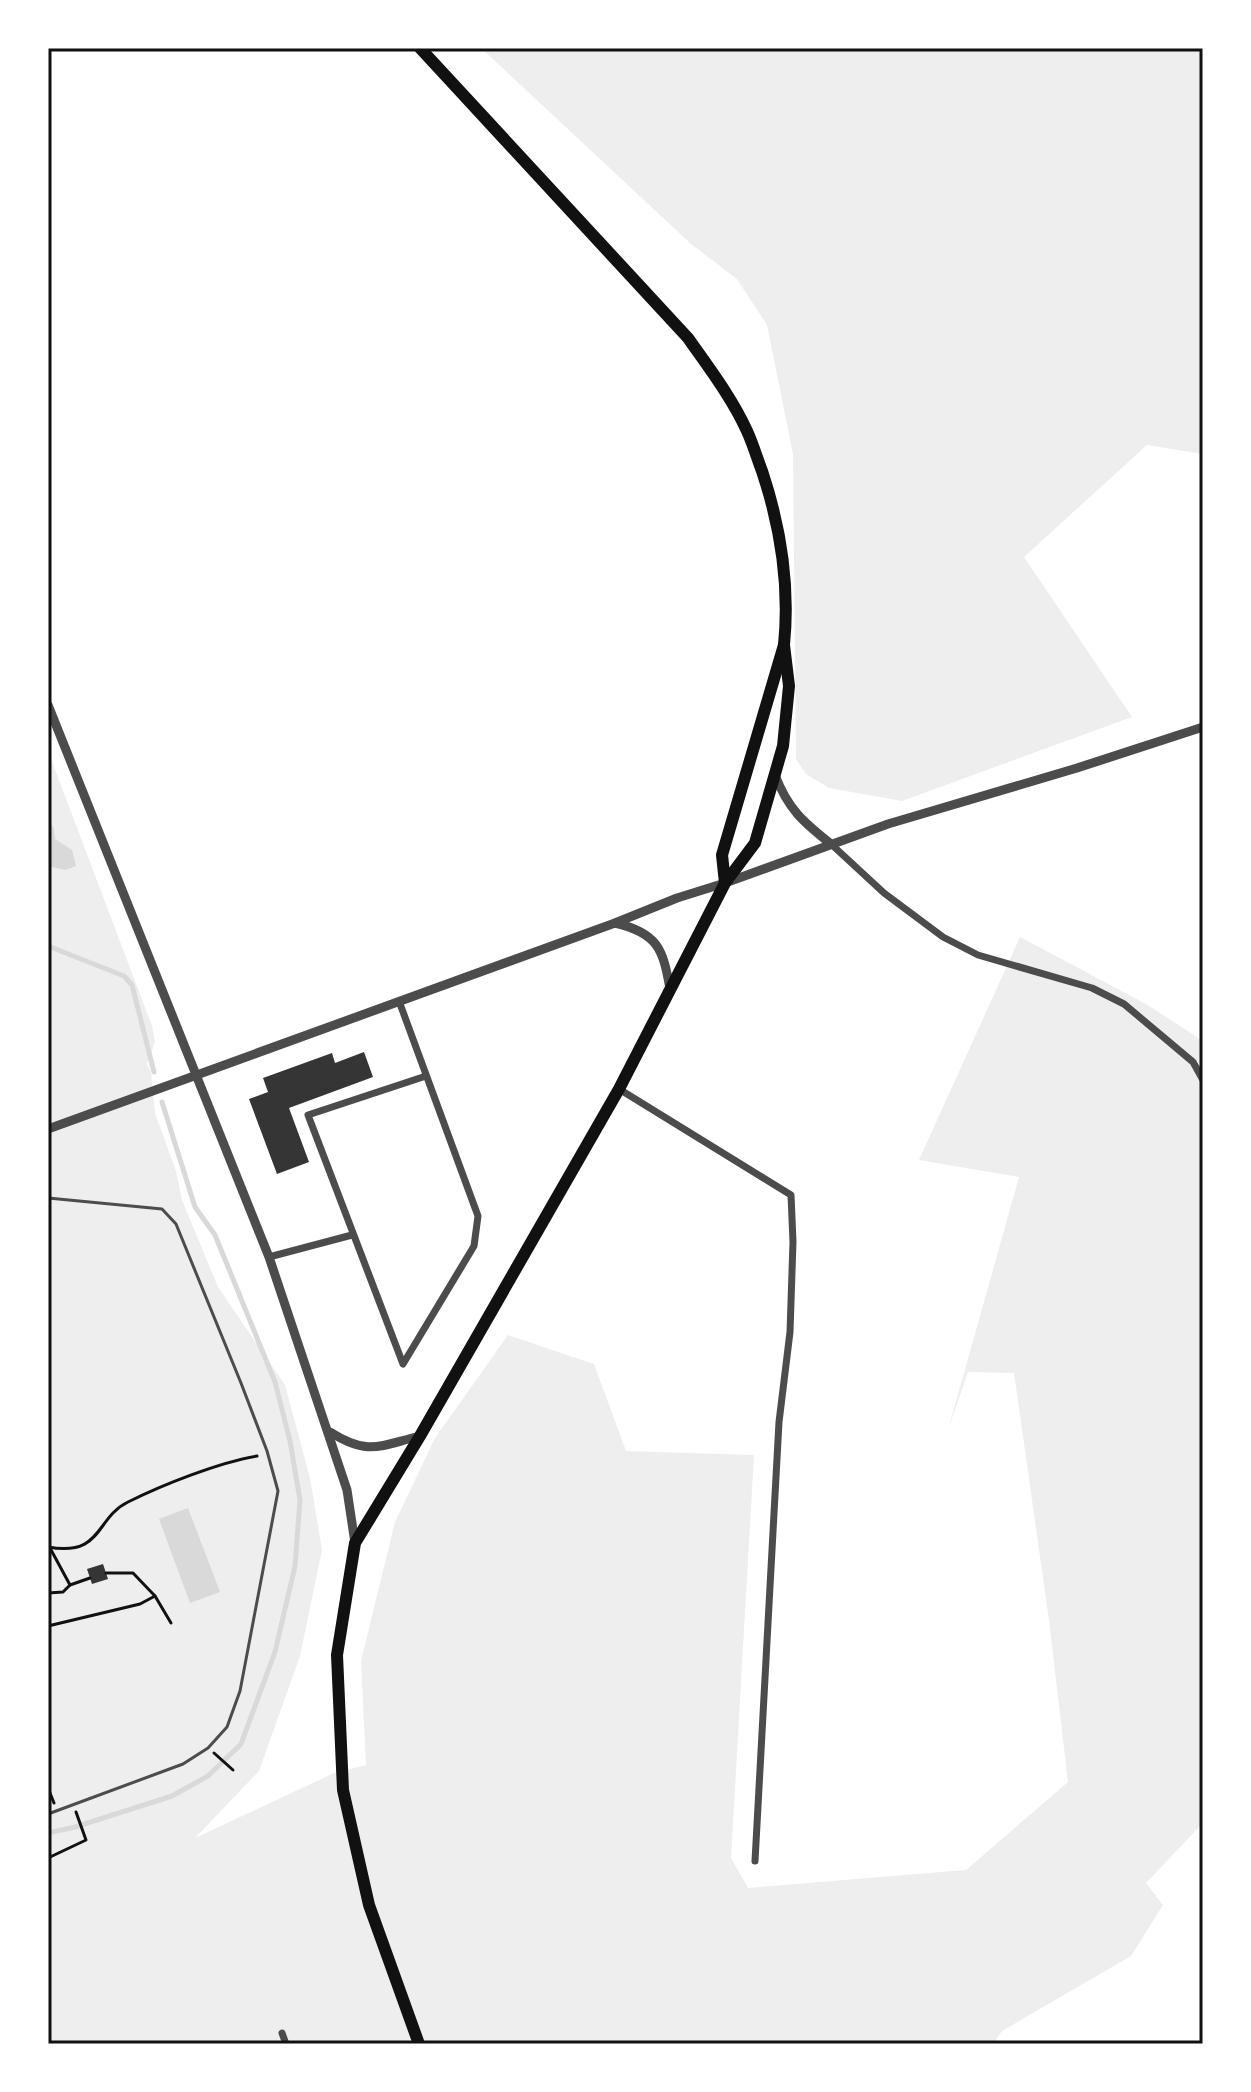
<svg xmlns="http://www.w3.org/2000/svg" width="1251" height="2092" font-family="Cabin,sans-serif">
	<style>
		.green { fill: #eee }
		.water { fill: #d9d9d9 }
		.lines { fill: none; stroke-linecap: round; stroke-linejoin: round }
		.stream { stroke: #d9d9d9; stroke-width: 5 }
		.building { fill: #353535 }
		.path { stroke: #111; stroke-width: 3 }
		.service { stroke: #4c4c4c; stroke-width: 3 }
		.minor { stroke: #4c4c4c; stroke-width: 7 }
		.tertiary { stroke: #4c4c4c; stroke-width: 9 }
		.trunk { stroke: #111; stroke-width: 12 }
		.neatline { fill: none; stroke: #111; stroke-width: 3 }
	</style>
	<rect width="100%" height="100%" fill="#fff"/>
	<g class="green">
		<path d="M481 48H1203V454L1147 445 1024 557 1132 717 902 801 829 788 806 774 796 759 793 454 767 325 737 279 691 244Z"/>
		<path d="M48 751 152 1026 155 1042 147 1065 151 1072 155 1113 176 1171 182 1200 218 1287 285 1385 310 1478 322 1550 300 1656 259 1771 195 1838 334 1773 366 1765 361 1661 395 1522 435 1438 508 1335 594 1364 626 1451 754 1455 731 1858 748 1888 966 1870 1068 1782 1049 1620 1014 1373 968 1372 948 1430 1019 1177 919 1160 1020 937 1146 1004 1203 1041V1823L1146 1883 1163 1905 1131 1956 1002 2031 993 2044H48Z"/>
	</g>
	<g class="water">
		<path d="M48 819 54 829 55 839 72 850 76 866 65 870 48 866Z"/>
		<path d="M188 1508 220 1592 190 1603 159 1519Z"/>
	</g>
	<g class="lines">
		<g class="stream">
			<path d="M48 946 124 976 132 985 154 1072"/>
			<path d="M48 1833 75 1827 172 1796 208 1776 241 1744 275 1652 295 1566 300 1500 290 1441 275 1382 215 1235 195 1207 162 1102"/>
		</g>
	</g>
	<g class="building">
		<path d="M364 1052 373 1077 289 1108 309 1162 277 1174 249 1099 268 1092 263 1078 332 1053 335 1063Z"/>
		<path d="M103 1564 108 1579 92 1584 87 1569Z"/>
	</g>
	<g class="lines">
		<g class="path">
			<path d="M48 1547C103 1557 95 1518 128 1502 162 1485 220 1462 257 1456"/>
			<path d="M106 1573H133L155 1596 171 1623"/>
			<path d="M70 1585 90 1578"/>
			<path d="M48 1593 63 1592 70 1585 50 1548"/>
			<path d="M48 1626 140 1604 155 1596"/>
			<path d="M214 1753 233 1770"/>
			<path d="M48 1788 54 1803"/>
			<path d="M48 1858 86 1840 76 1812"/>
		</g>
		<path class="service" d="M48 1198 162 1209 176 1224 241 1383 267 1451 278 1491 240 1691 227 1727 208 1748 183 1764 48 1814"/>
		<g class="minor">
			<path d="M831 844 884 893 943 937 978 955 1092 988 1124 1004 1193 1062 1203 1080"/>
			<path d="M399 1001 478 1216 474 1246 403 1364 308 1115 426 1076"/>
			<path d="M619 1089 791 1195 793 1242 790 1332 779 1422 755 1861"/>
			<path d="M269 1257 352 1235"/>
			<path d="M282 2033 286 2044"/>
		</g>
		<g class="tertiary">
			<path d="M48 705 269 1257 347 1490 355 1543"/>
			<path d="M775 775C788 809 803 822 831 844"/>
			<path d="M615 923C658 933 663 949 670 989"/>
			<path d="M48 1129 615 923 677 898 725 883 888 824 1077 768 1203 727"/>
			<path d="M330 1432C368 1456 379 1446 420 1436"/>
		</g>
		<g class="trunk">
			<path d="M420 48 688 338C709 368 732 398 747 431 753 444 757 458 762 471 781 528 790 585 784 645L722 855 725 883"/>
			<path d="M419 2044 369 1905 343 1790 337 1655 355 1543 420 1436 619 1089 725 883 755 843 783 746 789 686 784 645"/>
		</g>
	</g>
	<rect width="1251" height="2092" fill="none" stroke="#ffffff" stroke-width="100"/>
	<rect x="50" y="50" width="1151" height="1992" class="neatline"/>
</svg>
